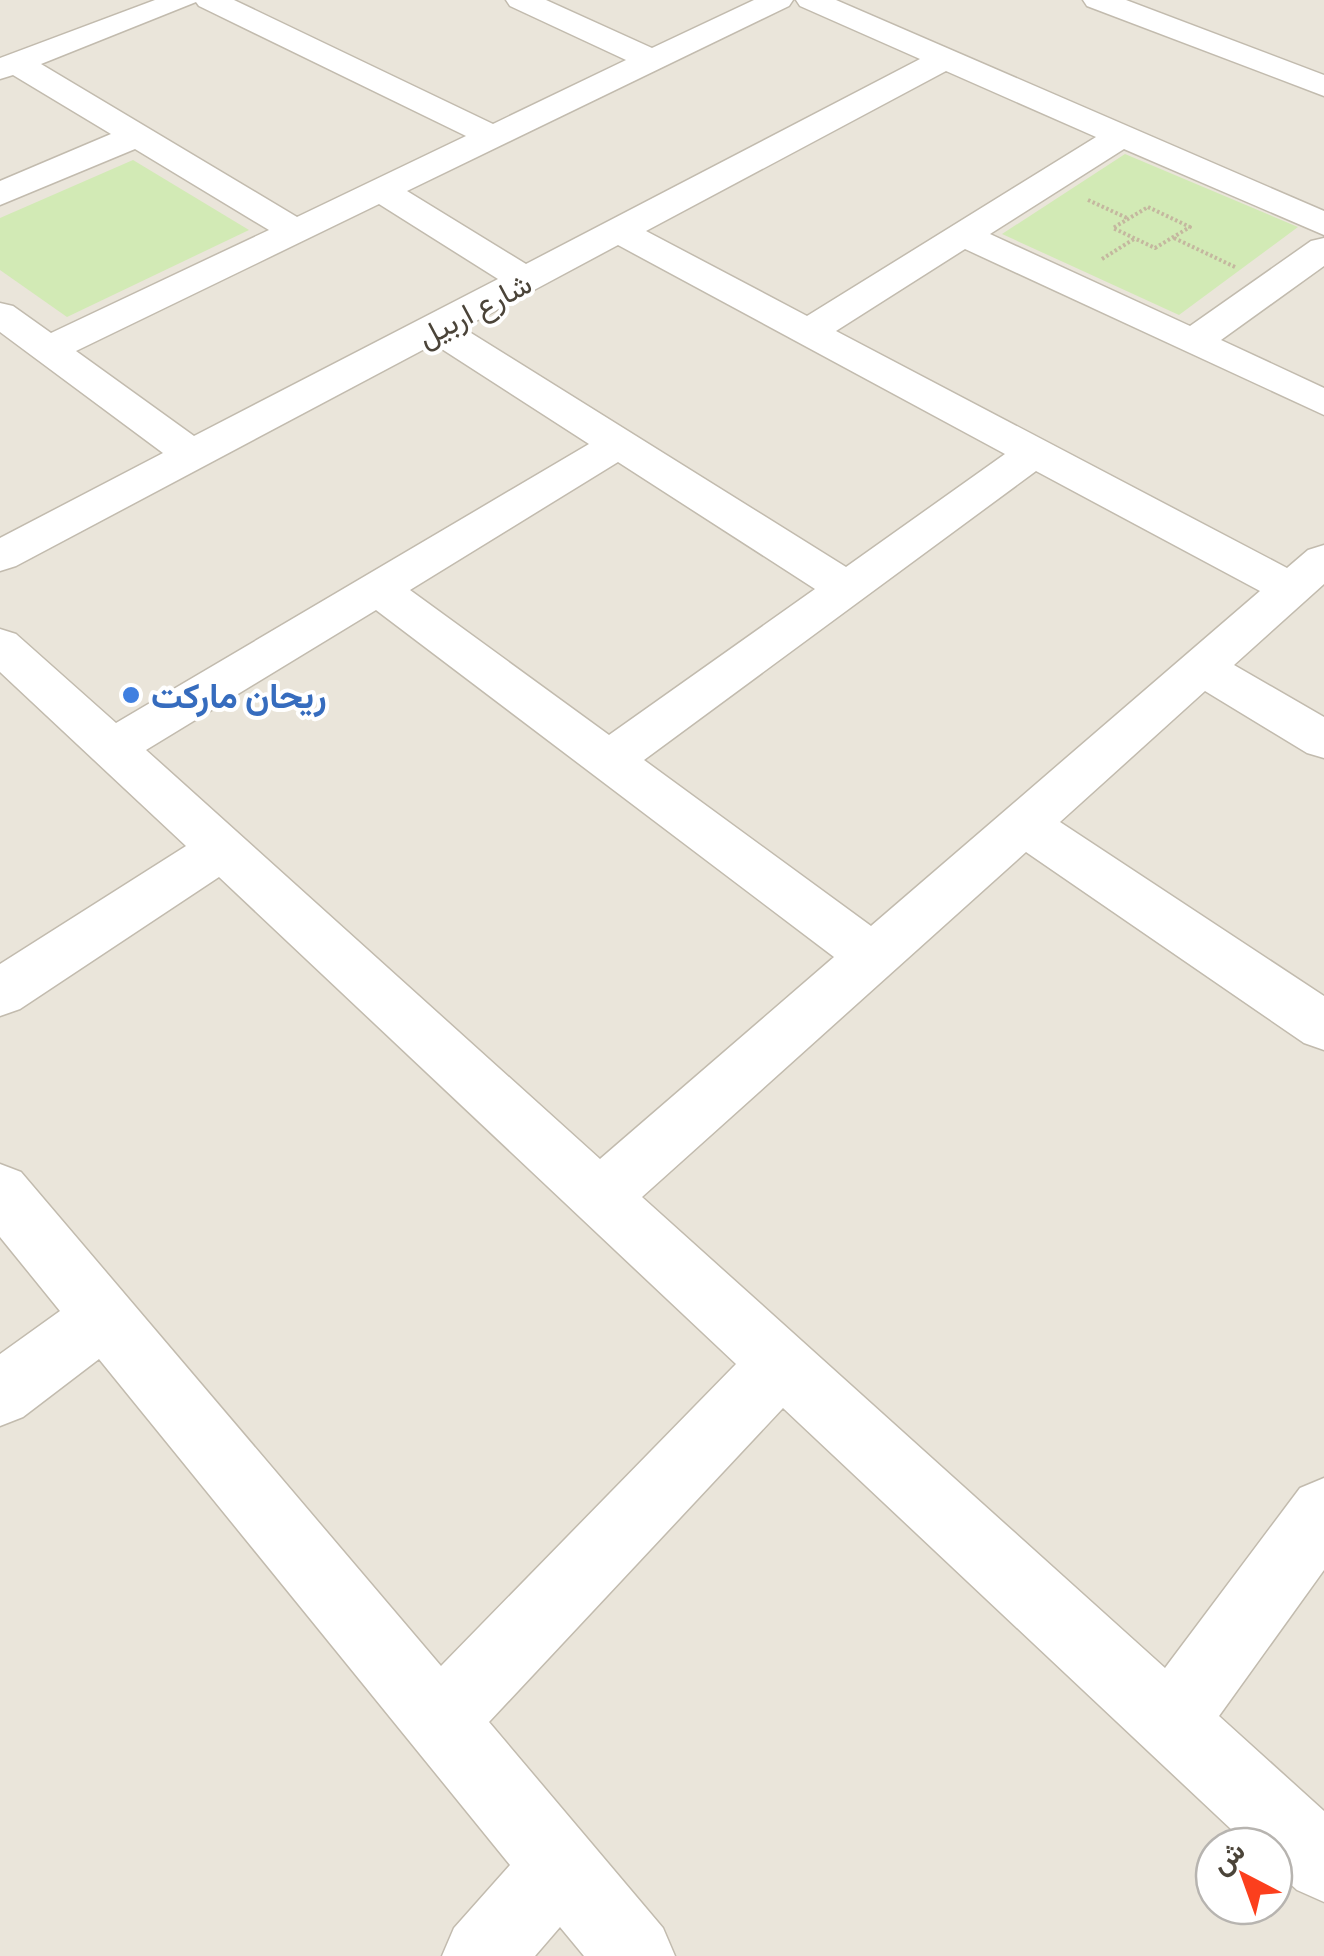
<svg xmlns="http://www.w3.org/2000/svg" width="1324" height="1956" font-family="'PT Sans Narrow',Vazirmatn,sans-serif">
	<style>
		.residential { fill: #eae5da; fill-rule: evenodd }
		.green { fill: #d2eab5 }
		.lines { fill: none; stroke-linecap: round; stroke-linejoin: round }
		.minor-casing { stroke: #c2bbae; stroke-width: 3 }
		.path { stroke: #c4b79f; stroke-width: 4; stroke-dasharray: 2.5 2.5; stroke-linecap: butt }
		.minor { fill: #fff; fill-rule: evenodd }
		.shop-dot { fill: #3f7fe0; stroke: #fff; stroke-width: 4 }
		.labels { text-anchor: middle; dominant-baseline: central; stroke-width: 8; stroke-linejoin: round; paint-order: stroke }
		.far-street-label { font-size: 30px; fill: #4b4439; stroke: #fff }
		.shop-label { font-size: 35px; font-weight: bold; fill: #366cbe; stroke: #fff; text-anchor: start }
	</style>
	<rect width="100%" height="100%" fill="#f6f3ec"/>
	<path class="residential" d="M0 0H1324V1956H0ZM1214 1846H1274V1906H1214Z"/>
	<g class="green">
		<path d="M1125 154 1298 227 1179 315 1002 234Z"/>
		<path d="M133 160 249 230 67 317 0 270V218Z"/>
	</g>
	<g class="lines">
		<defs>
			<g id="minor">
				<path d="M155 0H234L493 124 626 60 510 6 506 0H546L652 48 754 0H793L789 6 407 191 526 264 920 59 800 6 796 0H836L1324 211V235L1124 149 990 234 1190 326 1311 241 1324 238V266L1221 340 1324 388V415L965 249 836 331 1287 568 1308 550 1324 545V584L1234 665 1324 717V758L1307 753 1205 691 1060 822 1324 996V1050L1304 1043 1026 852 642 1197 1165 1668 1300 1488 1324 1478V1570L1219 1716 1324 1811V1902L1297 1890 1274 1869V1846H1249L783 1408 489 1722 663 1928 675 1956H584L560 1927 535 1956H442L454 1928 510 1865 99 1359 23 1417 0 1426V1354L60 1311 0 1237V1164L21 1172 441 1666 736 1364 219 877 20 1009 0 1016V964L186 846 0 672V629L16 634 116 723 589 444 434 344 16 566 0 571V538L163 453 0 332V303L13 306 51 333 269 230 135 149 0 205V181L111 134 13 75 0 79V58ZM196 2 199 6 466 136 297 217 41 64ZM946 71 1096 137 807 316 646 231ZM379 204 498 279 194 436 76 351ZM618 245 1005 454 846 567 463 328ZM618 462 815 589 609 735 410 590ZM1036 471 1260 591 871 926 644 760ZM376 610 834 957 600 1159 146 750Z"/>
				<path d="M1083 0H1126L1324 75V96L1087 6Z"/>
			</g>
		</defs>
		<use href="#minor" class="minor-casing"/>
		<g class="path">
			<path d="M1088 200 1127 218"/>
			<path d="M1148 207 1190 227 1155 248 1113 228Z"/>
			<path d="M1174 238 1235 267"/>
			<path d="M1102 259 1134 239"/>
		</g>
		<use href="#minor" class="minor"/>
	</g>
	<circle class="shop-dot" cx="131" cy="695" r="10"/>
	<g class="labels">
		<g class="far-street-label">
			<text transform="translate(474 309) rotate(-28)">شارع اربيل</text>
		</g>
		<g class="shop-label">
			<text x="151" y="695">ريحان ماركت</text>
		</g>
	</g>
	<g transform="translate(1244 1876) rotate(319)"><circle r="48" fill="#ffffff" stroke="#b7b4b0" stroke-width="2.5"/>
	<path d="M0-8L18 38L0 25L-18 38Z" fill="#fc3f1d"/>
	<text y="-15" font-size="28" font-weight="bold" text-anchor="middle" fill="#4b4439">ش</text>
	</g>
</svg>
